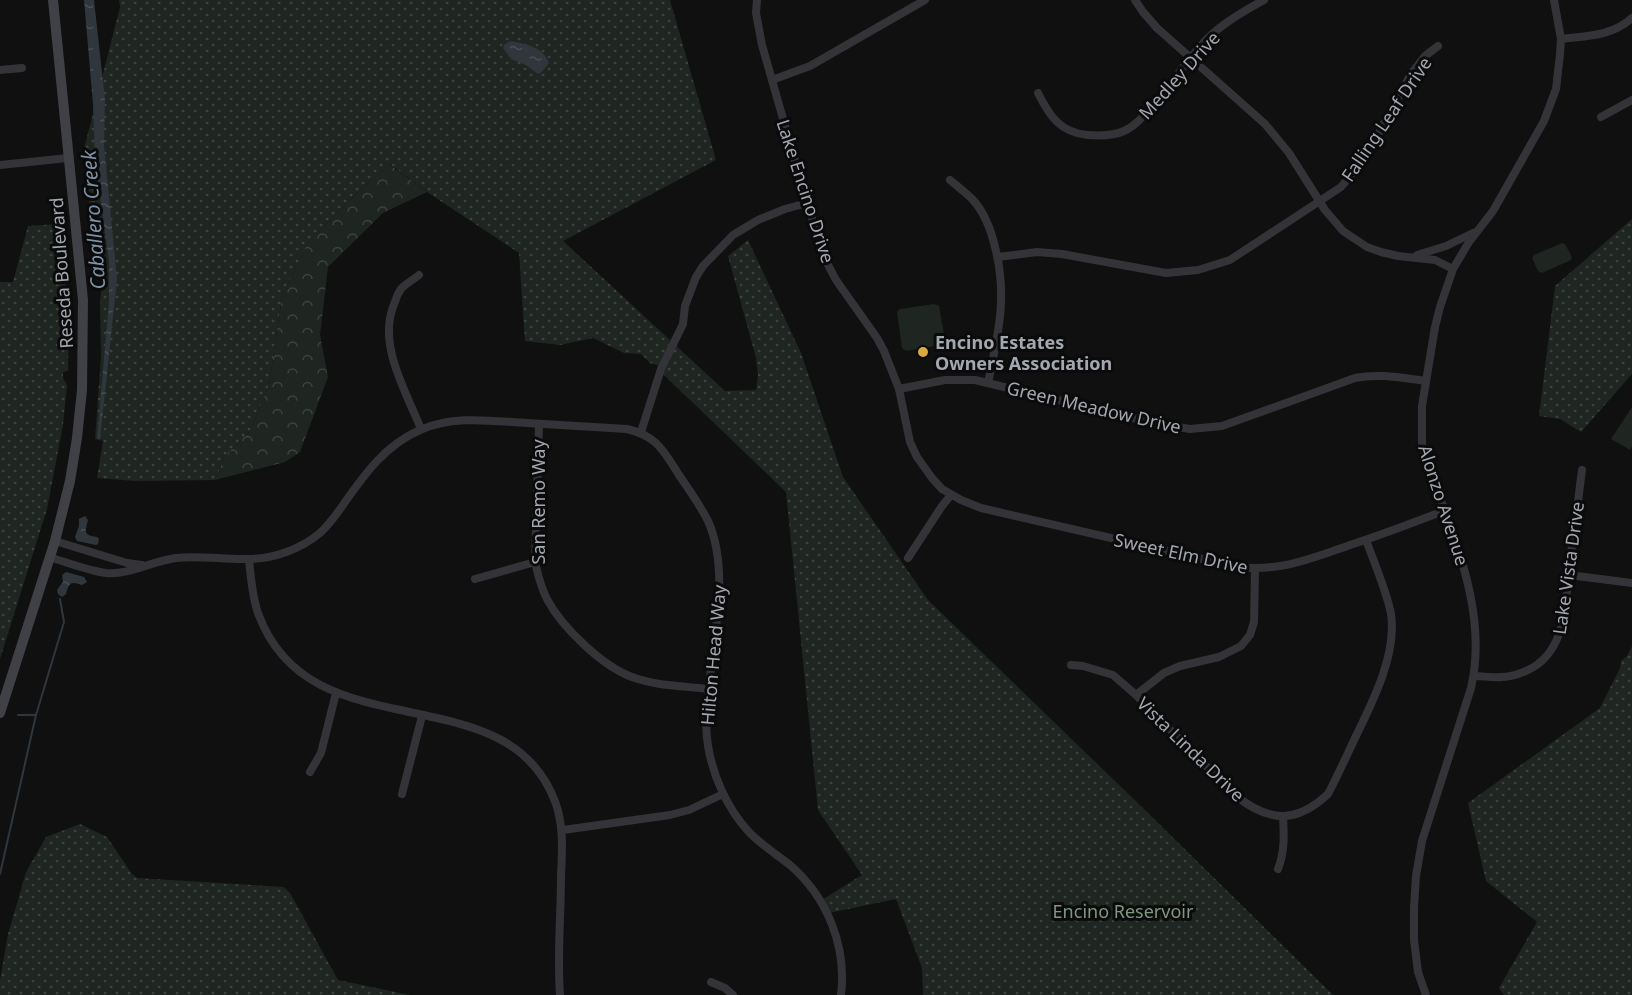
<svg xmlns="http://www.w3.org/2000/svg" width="1632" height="995" font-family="'Noto Sans',sans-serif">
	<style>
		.green { fill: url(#green-dots) }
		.forest { fill: url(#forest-crowns) }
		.pitch { fill: #1f2520 }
		.water { fill: url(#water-ripples) }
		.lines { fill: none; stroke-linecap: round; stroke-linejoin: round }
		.stream { stroke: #2f363c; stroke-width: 2 }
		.street { stroke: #343438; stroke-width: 8 }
		.secondary { stroke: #404146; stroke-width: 10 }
		.poi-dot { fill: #daa940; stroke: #0b0b0c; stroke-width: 2 }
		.labels { text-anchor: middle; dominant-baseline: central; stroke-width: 6; stroke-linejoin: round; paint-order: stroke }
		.street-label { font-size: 18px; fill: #a3a7b0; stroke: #0b0b0c }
		.poi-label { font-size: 18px; font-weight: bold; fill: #a3a7b0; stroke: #0b0b0c; text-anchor: start }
		.park-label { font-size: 18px; fill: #7c997f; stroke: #0b0b0c }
		.water-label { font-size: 20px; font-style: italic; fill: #7e93a8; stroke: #0b0b0c }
	</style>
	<defs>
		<pattern id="green-dots" width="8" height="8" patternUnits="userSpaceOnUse" patternTransform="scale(1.5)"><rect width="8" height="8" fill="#1f2520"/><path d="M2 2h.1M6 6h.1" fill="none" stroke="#3c423e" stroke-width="1.8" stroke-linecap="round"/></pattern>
		<pattern id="forest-crowns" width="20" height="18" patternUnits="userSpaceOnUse" patternTransform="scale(1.5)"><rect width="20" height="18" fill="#1f2520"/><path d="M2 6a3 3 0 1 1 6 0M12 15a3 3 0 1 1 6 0" fill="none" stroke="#3c423e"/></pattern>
		<pattern id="water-ripples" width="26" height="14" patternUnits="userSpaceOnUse" patternTransform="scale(1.5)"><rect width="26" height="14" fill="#2f363c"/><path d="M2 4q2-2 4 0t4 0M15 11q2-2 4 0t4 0" fill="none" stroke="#4a5056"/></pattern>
	</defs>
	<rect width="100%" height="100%" fill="#101011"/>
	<g class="green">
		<path d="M119 0H670L716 160 563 241 725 391 756 390 758 375 756 358 728 256 748 240 801 353 843 477 928 600 1149 814 1333 995H923L922 968 896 899 829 913 822 900 862 875 818 810 786 492 664 375 657 365 650 363 641 354 624 353 593 338 560 345 525 341 519 253 427 192 390 164 356 194 308 242 282 297 269 385 250 431 225 456 215 480 134 481 97 478 103 441 95 439 101 357 100 300 103 280 100 243 91 216 83 153 120 7Z"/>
		<path d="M1632 219V374L1581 432 1560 419 1539 416 1555 286Z"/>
		<path d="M58 224 69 315 68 371 63 372V378L67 385 63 425 47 509 0 659V282H13L28 226Z"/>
		<path d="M1632 646V995H1504L1499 988 1537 922 1486 881 1468 803 1600 708 1620 668 1621 661 1627 656Z"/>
		<path d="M80 824 107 837 132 874 137 878 284 887 290 893 338 980 410 995H0V980L8 934 26 872 46 837Z"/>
	</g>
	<path class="forest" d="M389 164 427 192 383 213 328 267 320 335 328 377 300 452 285 462 215 480 225 456 250 431 269 385 282 297 308 242 353 197Z"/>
	<g class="pitch">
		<path d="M1562 243 1565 244 1572 257 1571 260 1542 273 1538 271 1532 258 1534 255Z"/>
		<path d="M934 304 939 306 945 340 941 345 906 351 902 348 897 312 900 309Z"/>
		<path d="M1632 407V446L1630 450 1611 439Z"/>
	</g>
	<g class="water">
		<path d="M84 0H94L105 100 104 145 117 279 100 439H97L109 302V261L95 159 93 104Z"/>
		<path d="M510 41C527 44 543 47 549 63L542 72 538 74 526 65 511 59 503 48 504 45Z"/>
		<path d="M85 516 88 520C85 532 83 535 97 537L99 539 98 544 96 545 77 541 75 537 79 526V519Z"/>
		<path d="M66 572 84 577 87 582 82 585C71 581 69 582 66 594L62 597 58 594 57 590 63 582 62 575Z"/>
	</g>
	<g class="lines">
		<g class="stream">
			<path d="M18 715H36"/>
			<path d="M0 874 36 715 64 622 60 599"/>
		</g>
		<g class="street">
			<path d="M757 0 756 13 762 45 807 203 826 261 836 280 877 338 884 351 899 389 910 442 917 457 932 478 942 489 961 500 981 508 1237 567C1281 572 1313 558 1353 544 1384 534 1414 522 1444 511"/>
			<path d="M1135 0 1143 12 1157 28 1265 124 1289 153 1325 210 1343 231 1367 247 1381 252 1398 256 1435 260 1453 269"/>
			<path d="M1561 39C1586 36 1613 36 1632 18"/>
			<path d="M0 70 22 68"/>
			<path d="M772 80 810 66 925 0"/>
			<path d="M1038 93C1049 115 1060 133 1088 135 1100 136 1113 136 1124 131 1138 125 1147 111 1157 100 1174 80 1189 58 1207 39 1223 23 1244 11 1264 0"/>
			<path d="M1601 117 1632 100"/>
			<path d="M0 165 68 158"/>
			<path d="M950 180C958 187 967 193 974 201 985 214 991 230 995 247 1008 297 998 334 988 383"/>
			<path d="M1417 255 1446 246 1473 233"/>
			<path d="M998 257 1037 252 1062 254 1166 273 1198 270 1230 260 1341 187 1357 168 1369 151 1411 74 1425 56 1438 46"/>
			<path d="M419 275C413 280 405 284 401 289 398 293 396 298 395 302 376 343 406 391 421 429"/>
			<path d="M899 389 945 380H975L1158 424 1190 429 1222 426 1355 378C1379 373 1402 378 1426 381"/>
			<path d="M539 424 535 562C538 575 541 589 548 601 563 628 602 666 632 677 656 686 683 686 709 689"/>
			<path d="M641 432 661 369 683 324 685 306 696 277 703 266 733 235 758 220 785 209 807 203"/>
			<path d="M55 541 127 563 142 565"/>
			<path d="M49 557C66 562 89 571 106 573 130 575 152 561 176 558 201 555 224 560 249 559 273 559 301 549 320 533 329 525 336 515 343 505 364 475 385 445 420 430 454 415 491 421 527 423 560 425 594 427 627 429 657 436 663 450 679 475 689 490 700 505 708 521 729 568 715 628 710 678 708 700 704 723 708 746 713 776 727 808 748 831 760 844 776 854 790 865 827 897 847 946 841 995"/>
			<path d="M908 558 942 506 951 495"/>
			<path d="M249 560C251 578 252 596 258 613 310 757 508 669 556 804 564 828 562 852 561 876 561 916 557 956 560 995"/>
			<path d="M1569 575 1632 583"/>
			<path d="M475 579 535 562"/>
			<path d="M1071 665 1083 666 1113 675 1136 695 1236 796C1269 822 1296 824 1328 794 1338 775 1347 755 1356 736 1373 701 1397 654 1391 614 1387 592 1374 562 1366 540"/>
			<path d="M1474 676C1483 676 1493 678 1502 677 1511 677 1520 674 1528 670 1566 652 1565 606 1569 570 1573 536 1578 503 1582 470"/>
			<path d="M1136 695 1164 673 1180 666 1219 657 1241 646 1250 635 1254 622 1255 569"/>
			<path d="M310 772 321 753 336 693"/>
			<path d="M402 794 422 716"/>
			<path d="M563 830 670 815 689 810 723 794"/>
			<path d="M1278 869C1285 851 1284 834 1283 816"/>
			<path d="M711 982 725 988 733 995"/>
			<path d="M1426 995 1418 972 1414 940V907L1416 876 1422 841 1471 688C1489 611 1452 534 1427 462L1422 444V406L1435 327 1440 307 1453 269 1469 242 1493 211 1544 121 1556 89 1560 54 1561 39 1554 0"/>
		</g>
		<path class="secondary" d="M0 713 55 541 70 481 77 438 82 390 83 300 53 0"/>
	</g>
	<circle class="poi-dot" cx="923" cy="352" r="6"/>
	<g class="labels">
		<g class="street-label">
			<text transform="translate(1179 75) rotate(-48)">Medley Drive</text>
			<text transform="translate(1386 119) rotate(-56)">Falling Leaf Drive</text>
			<text transform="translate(806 191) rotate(72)">Lake Encino Drive</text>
			<text transform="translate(61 273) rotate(-94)">Reseda Boulevard</text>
			<text transform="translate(1094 407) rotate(13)">Green Meadow Drive</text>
			<text transform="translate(538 502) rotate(-90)">San Remo Way</text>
			<text transform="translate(1444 505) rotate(72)">Alonzo Avenue</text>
			<text transform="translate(1181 553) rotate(12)">Sweet Elm Drive</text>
			<text transform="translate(1568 568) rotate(-82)">Lake Vista Drive</text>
			<text transform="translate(713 655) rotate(-85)">Hilton Head Way</text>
			<text transform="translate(1191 749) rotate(44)">Vista Linda Drive</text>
		</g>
		<g class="poi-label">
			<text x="935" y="342">Encino Estates<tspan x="935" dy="21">Owners Association</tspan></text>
		</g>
		<g class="park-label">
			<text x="1123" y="911">Encino Reservoir</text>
		</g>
		<g class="water-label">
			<text transform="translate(93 220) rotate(-94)">Caballero Creek</text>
		</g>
	</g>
</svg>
